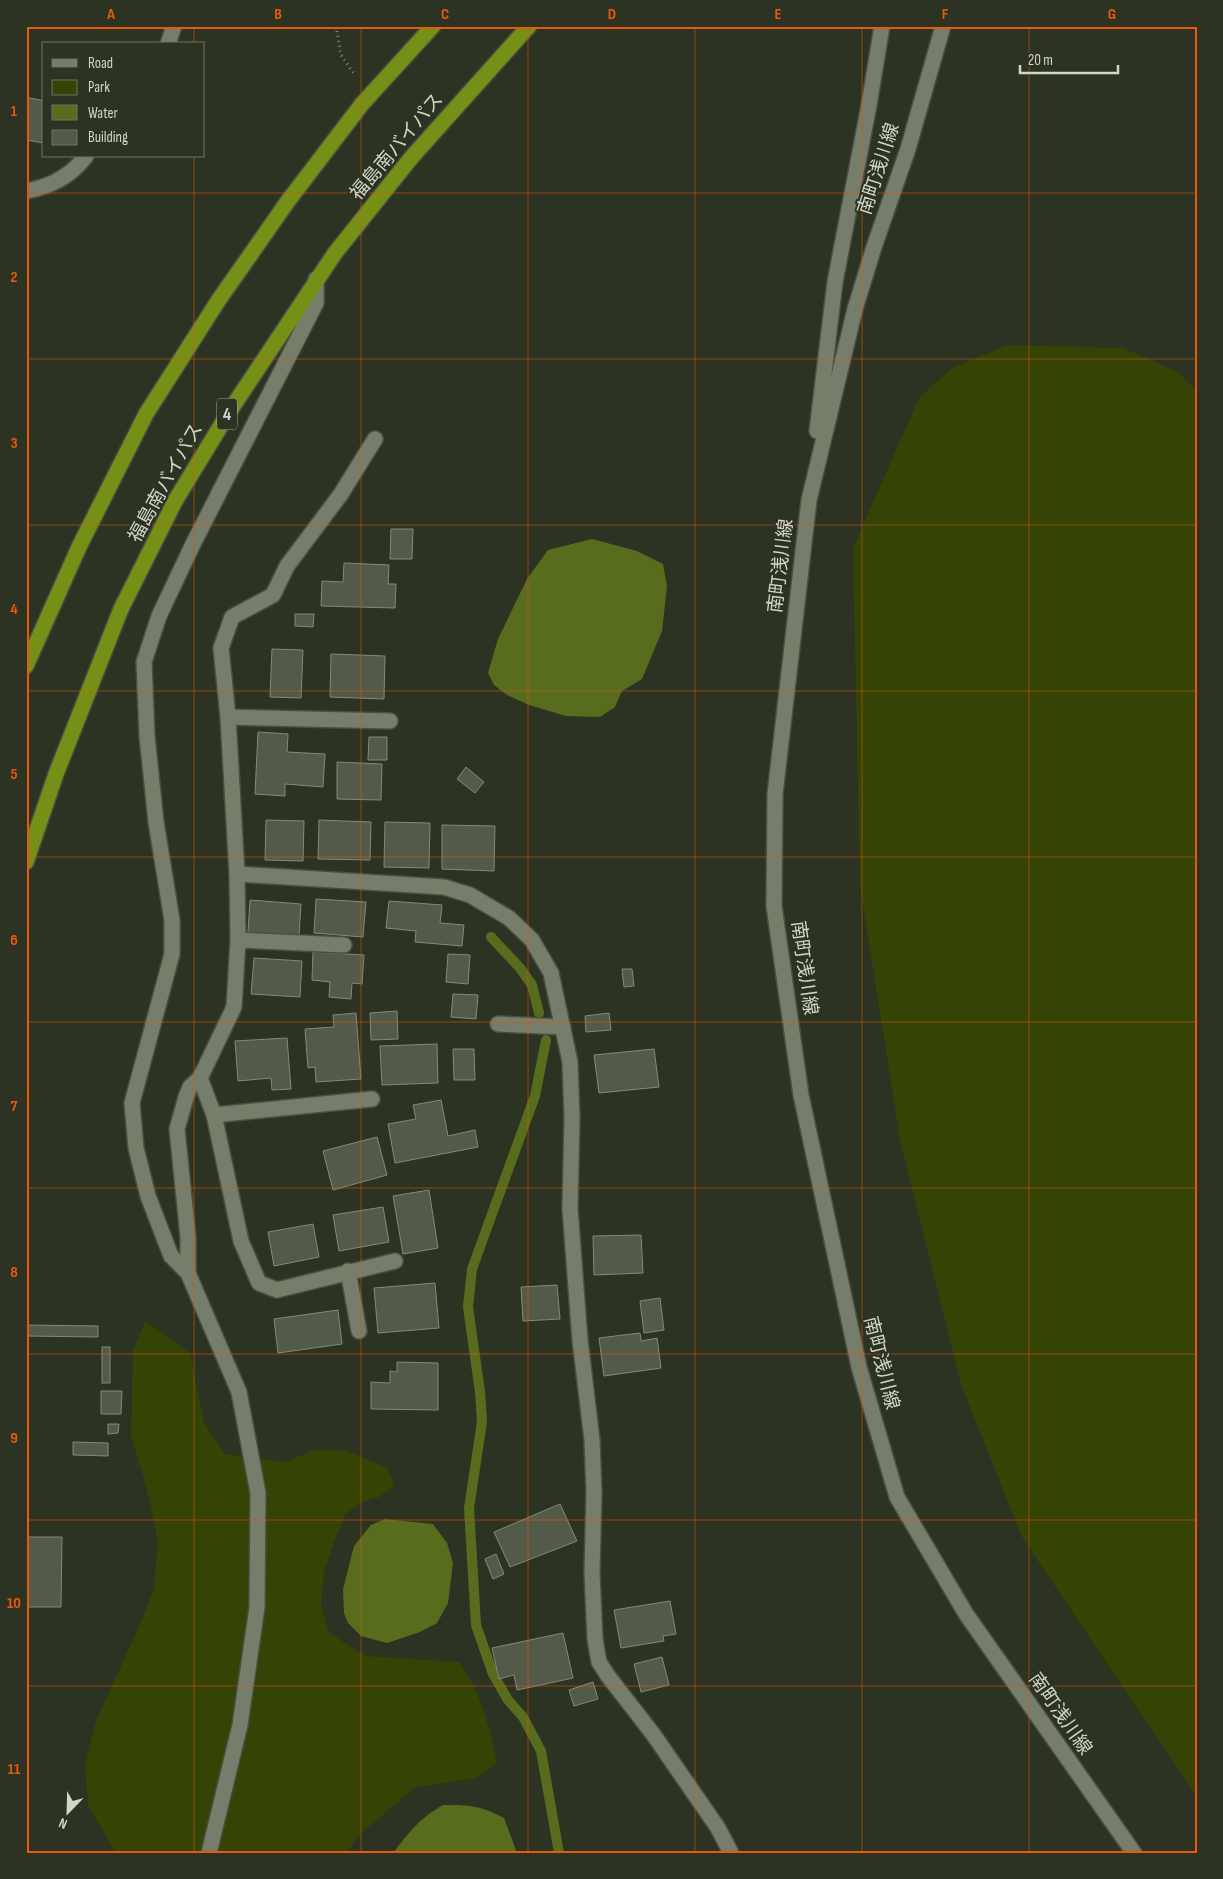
<svg xmlns="http://www.w3.org/2000/svg" width="1223" height="1879" font-family="'Sofia Sans Condensed','Noto Sans JP',sans-serif">
	<style>
		.green { fill: #354304 }
		.water { fill: #586c1e }
		.lines { fill: none; stroke-linecap: round; stroke-linejoin: round }
		.stream { stroke: #586c1e; stroke-width: 10 }
		.building { fill: #545a49; stroke: #838a77 }
		.minor-casing { stroke: #4a4e41; stroke-width: 18 }
		.highway-casing { stroke: #4a4e41; stroke-width: 18 }
		.path { stroke: #84897c; stroke-width: 3; stroke-dasharray: 1 4; stroke-linecap: butt }
		.minor { stroke: #767d6a; stroke-width: 15 }
		.highway { stroke: #749016; stroke-width: 15 }
		.grid { fill: none; stroke: #e8590c; stroke-width: 1; stroke-opacity: 0.55 }
		.labels { text-anchor: middle; dominant-baseline: central; stroke-width: 4; stroke-linejoin: round; paint-order: stroke }
		.shield { fill: #2d3322; stroke: #a0a498; stroke-width: 1 }
		.shield-label { font-size: 18px; font-weight: bold; fill: #d1d5cb }
		.street-label { font-size: 19px; fill: #d1d5cb; stroke: #2d3322 }
		.neatline { fill: none; stroke: #e8590c; stroke-width: 2 }
		.grid-label { font-size: 16px; text-anchor: middle; font-weight: bold; fill: #e8590c }
	</style>
	<rect width="100%" height="100%" fill="#2d3322"/>
	<g class="green">
		<path d="M1008 345 1123 348 1178 372 1197 391V1797L1022 1537 962 1387 900 1139 860 886 853 548 919 398 952 368Z"/>
		<path d="M145 1321 190 1353 204 1423 225 1454 285 1462 314 1450 347 1451 388 1468 394 1486 379 1497 362 1502 345 1514 334 1542 324 1573 321 1604 328 1632 365 1656 459 1662C482 1695 489 1725 497 1763L476 1778 414 1788 357 1837 347 1853H116L88 1805 85 1765 96 1720 138 1629 154 1589 158 1541 146 1486 131 1436 133 1351Z"/>
	</g>
	<g class="water">
		<path d="M592 539 637 551 663 564 667 586 662 631 642 679 622 691 615 707 600 717 566 716 529 705 507 695 494 685 488 673 498 639 527 579 548 550Z"/>
		<path d="M385 1519 433 1524 447 1543 453 1563 448 1603 437 1623 420 1632 387 1643 361 1636 348 1623 344 1613 343 1589 354 1546 371 1525Z"/>
		<path d="M443 1805C470 1805 479 1805 504 1818L517 1853H393C409 1832 420 1818 443 1805Z"/>
	</g>
	<g class="lines">
		<g class="stream">
			<path d="M491 937 520 968 532 985 539 1013"/>
			<path d="M546 1040 535 1096 472 1269 468 1307 480 1392 482 1422 469 1508 476 1625 493 1674 508 1700 523 1717 541 1751 559 1853"/>
		</g>
	</g>
	<g class="building">
		<path d="M26 97 44 101V143L26 140Z"/>
		<path d="M391 529H413L412 559H390Z"/>
		<path d="M344 563 389 565 388 584H396L395 608 321 606 322 581 343 582Z"/>
		<path d="M295 614H314L313 627 295 626Z"/>
		<path d="M272 649 303 650 301 698 270 697Z"/>
		<path d="M331 654 385 656 384 699 330 697Z"/>
		<path d="M258 732 288 734 287 752 325 754 323 787 285 784V796L255 794Z"/>
		<path d="M369 737H387V760H368Z"/>
		<path d="M337 762 382 764 381 800 337 799Z"/>
		<path d="M466 767 484 782 475 793 457 779Z"/>
		<path d="M266 820 304 821 303 861 265 860Z"/>
		<path d="M319 820 371 822 370 860 318 859Z"/>
		<path d="M385 822 430 823 429 868 384 867Z"/>
		<path d="M442 825 495 826 494 871 442 869Z"/>
		<path d="M316 899 366 902 363 937 314 933Z"/>
		<path d="M250 900 301 904 299 935 248 932Z"/>
		<path d="M389 901 442 905 440 923 464 925 462 946 415 942 416 931 386 928Z"/>
		<path d="M313 952 364 955 362 984 352 983 351 999 329 997 330 982 312 980Z"/>
		<path d="M448 954 470 955 468 984 446 982Z"/>
		<path d="M254 958 302 961 300 997 251 994Z"/>
		<path d="M622 969H632L634 986 624 987Z"/>
		<path d="M453 994 478 995 476 1019 451 1017Z"/>
		<path d="M397 1011 398 1039 371 1040 370 1013Z"/>
		<path d="M356 1013 361 1079 316 1082 315 1067 308 1068 305 1029 334 1027 333 1015Z"/>
		<path d="M609 1013 611 1030 586 1032 585 1016Z"/>
		<path d="M287 1038 291 1089 272 1090 271 1078 238 1081 235 1041Z"/>
		<path d="M437 1044 438 1083 382 1085 380 1046Z"/>
		<path d="M453 1049H474L475 1080H454Z"/>
		<path d="M654 1049 659 1087 599 1093 594 1055Z"/>
		<path d="M441 1100 448 1136 475 1130 478 1147 395 1163 388 1124 416 1119 413 1105Z"/>
		<path d="M377 1137 387 1175 333 1190 323 1151Z"/>
		<path d="M429 1190 438 1248 403 1254 393 1196Z"/>
		<path d="M383 1207 389 1242 339 1251 333 1215Z"/>
		<path d="M313 1224 319 1257 274 1266 268 1232Z"/>
		<path d="M641 1235 643 1273 594 1275 593 1236Z"/>
		<path d="M435 1283 439 1328 378 1333 374 1288Z"/>
		<path d="M557 1285 560 1319 523 1321 521 1287Z"/>
		<path d="M660 1298 664 1330 644 1333 640 1301Z"/>
		<path d="M338 1310 342 1344 278 1353 274 1319Z"/>
		<path d="M26 1325 98 1326V1337L26 1336Z"/>
		<path d="M640 1333 641 1341 657 1338 661 1368 604 1376 599 1338Z"/>
		<rect x="102" y="1347" width="8" height="36"/>
		<path d="M397 1362 438 1363V1410L371 1409V1382L390 1383V1371L397 1372Z"/>
		<path d="M101 1391H122L121 1414H101Z"/>
		<path d="M108 1424H119L118 1433 108 1434Z"/>
		<path d="M73 1442 108 1443V1456L73 1455Z"/>
		<path d="M560 1504 577 1541 510 1567 494 1532Z"/>
		<path d="M26 1537H62L61 1607H26Z"/>
		<path d="M496 1554 504 1574 493 1579 485 1559Z"/>
		<path d="M670 1601 676 1634 663 1636 664 1641 621 1648 614 1610Z"/>
		<path d="M563 1633 573 1678 517 1690 514 1675 499 1679 492 1648Z"/>
		<path d="M662 1657 669 1685 641 1692 634 1664Z"/>
		<path d="M593 1682 598 1699 574 1706 569 1690Z"/>
	</g>
	<g class="lines">
		<defs>
			<g id="minor">
				<path d="M943 26 908 149 874 247 855 309 809 500 775 794 774 906 801 1095 859 1367 897 1497 966 1614 1134 1853"/>
				<path d="M168 44 174 26"/>
				<path d="M26 191C50 187 71 176 86 156"/>
				<path d="M817 431 835 282 869 105 882 26"/>
				<path d="M228 717 390 721"/>
				<path d="M237 874 444 887 470 895 509 918 532 940 551 973 570 1062 572 1118 570 1209 580 1340 592 1440 594 1492 592 1573 595 1639 599 1662 608 1676 653 1734 718 1828 731 1853"/>
				<path d="M238 940 344 945"/>
				<path d="M498 1024 563 1027"/>
				<path d="M200 1078 214 1115 372 1099"/>
				<path d="M214 1115 241 1241 259 1283 277 1290 395 1261"/>
				<path d="M348 1271 359 1331"/>
				<path d="M188 1273 171 1256 148 1196 136 1148 132 1103 172 954V920L156 822 147 736 144 662 159 616 193 544 316 303V279"/>
				<path d="M209 1853 240 1725 257 1607 258 1493 239 1392 188 1273V1237L177 1129 186 1097 190 1087 200 1078 234 1007 238 940 237 874 228 717 221 648 232 617 273 595 287 566 341 494 375 439"/>
			</g>
			<g id="highway">
				<path d="M26 666 79 547 146 414 218 301 288 201 362 104 433 26"/>
				<path d="M26 862 56 774 121 609 175 501 231 409 335 253 411 158 529 26"/>
			</g>
		</defs>
		<use href="#minor" class="minor-casing"/>
		<use href="#highway" class="highway-casing"/>
		<path class="path" d="M336 26 341 55 355 75"/>
		<use href="#minor" class="minor"/>
		<use href="#highway" class="highway"/>
	</g>
	<path class="grid" d="M194 26V44M361 26V1853M528 26V1853M695 26V1853M862 26V1853M1029 26V1853M194 156V1853M26 193H1197M26 359H1197M26 525H1197M26 691H1197M26 857H1197M26 1022H1197M26 1188H1197M26 1354H1197M26 1520H1197M26 1686H1197"/>
	<g class="labels">
		<rect class="shield" x="217" y="398.5" width="20" height="31" rx="4"/>
		<g class="shield-label">
			<text x="227" y="414">4</text>
		</g>
		<g class="street-label">
			<text transform="translate(397 147) rotate(-50)">福島南バイパス</text>
			<text transform="translate(879 169) rotate(-72)">南町浅川線</text>
			<text transform="translate(166 483) rotate(-61)">福島南バイパス</text>
			<text transform="translate(781 566) rotate(-83)">南町浅川線</text>
			<text transform="translate(804 968) rotate(82)">南町浅川線</text>
			<text transform="translate(881 1363) rotate(76)">南町浅川線</text>
			<text transform="translate(1060 1714) rotate(55)">南町浅川線</text>
		</g>
	</g>
	<rect width="1223" height="1879" fill="none" stroke="#2d3322" stroke-width="55"/>
	<rect x="42" y="42" width="162" height="115" fill="#2d3322" stroke="#6f7466"/>
	<rect x="52" y="59" width="25" height="8" fill="#767d6a" stroke="#6f7466"/>
	<text x="88" y="68" font-size="15" fill="#d1d5cb">Road</text>
	<rect x="52" y="80" width="25" height="15" fill="#354304" stroke="#6f7466"/>
	<text x="88" y="92" font-size="15" fill="#d1d5cb">Park</text>
	<rect x="52" y="105" width="25" height="15" fill="#586c1e" stroke="#6f7466"/>
	<text x="88" y="118" font-size="15" fill="#d1d5cb">Water</text>
	<rect x="52" y="130" width="25" height="15" fill="#545a49" stroke="#6f7466"/>
	<text x="88" y="142" font-size="15" fill="#d1d5cb">Building</text>
	<g transform="translate(68 1812) rotate(203)" stroke="#2d3322" stroke-width="4" paint-order="stroke">
	<path d="M0-4L9 19L0 12L-9 19Z" fill="#d1d5cb"/>
	<text y="-8" font-size="14" font-weight="bold" text-anchor="middle" fill="#d1d5cb">N</text>
	</g>
	<path d="M1020 65v8h98v-8" fill="none" stroke="#d1d5cb" stroke-width="2.5"/>
	<text x="1028" y="65" font-size="15" fill="#d1d5cb" stroke="#2d3322" stroke-width="4" paint-order="stroke">20 m</text>
	<rect x="28" y="28" width="1168" height="1824" class="neatline"/>
	<g class="grid-label">
		<text x="111" y="19">A</text>
		<text x="278" y="19">B</text>
		<text x="445" y="19">C</text>
		<text x="612" y="19">D</text>
		<text x="778" y="19">E</text>
		<text x="945" y="19">F</text>
		<text x="1112" y="19">G</text>
		<text x="14" y="116">1</text>
		<text x="14" y="282">2</text>
		<text x="14" y="448">3</text>
		<text x="14" y="614">4</text>
		<text x="14" y="779">5</text>
		<text x="14" y="945">6</text>
		<text x="14" y="1111">7</text>
		<text x="14" y="1277">8</text>
		<text x="14" y="1443">9</text>
		<text x="14" y="1608">10</text>
		<text x="14" y="1774">11</text>
	</g>
</svg>
